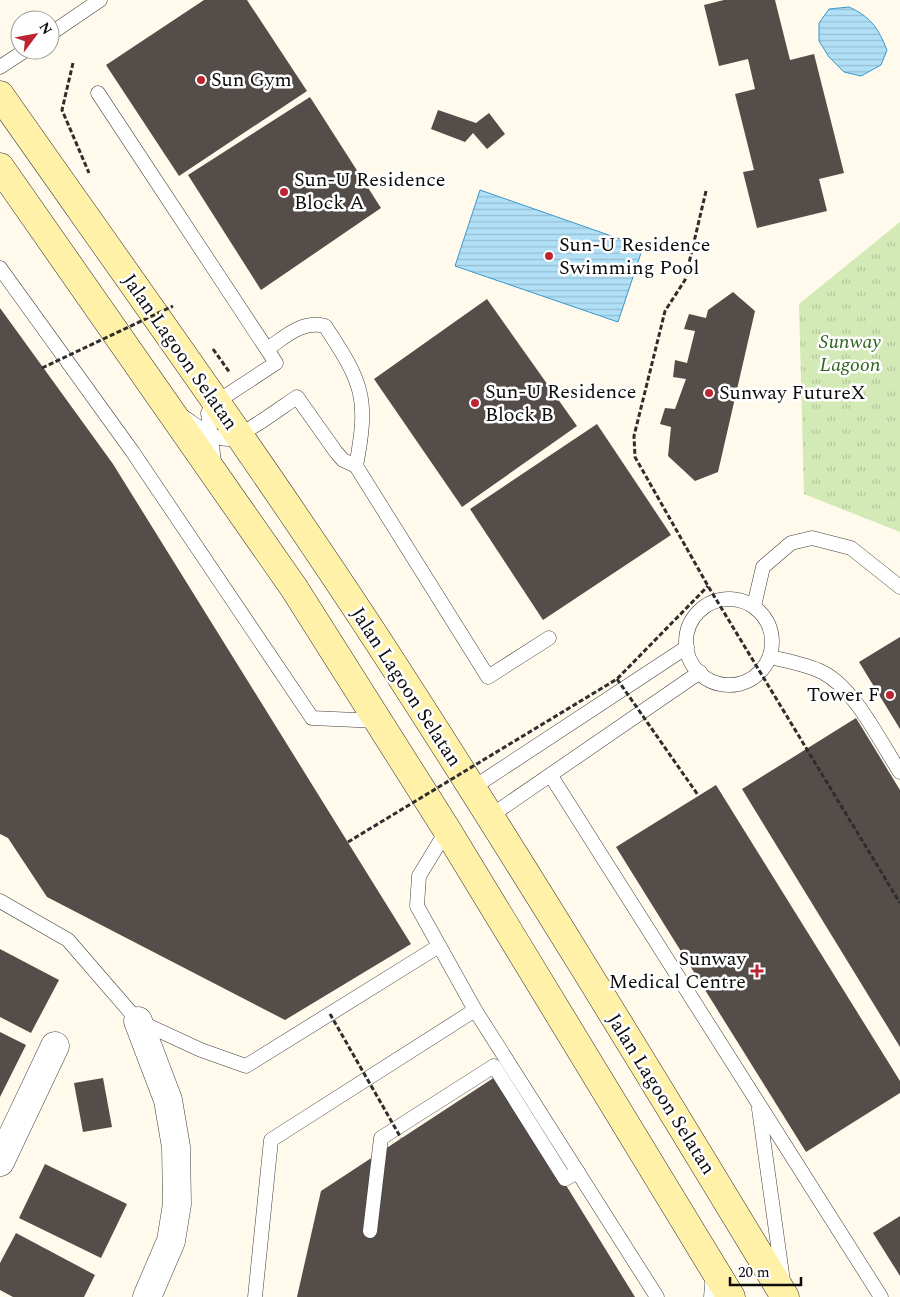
<svg xmlns="http://www.w3.org/2000/svg" width="900" height="1297" font-family="Spectral,serif">
	<style>
		.grass { fill: url(#grass-tufts) }
		.water { fill: url(#water-rules); stroke: #3798ce }
		.building { fill: #554d49 }
		.lines { fill: none; stroke-linecap: round; stroke-linejoin: round }
		.service-casing { stroke: #3f3f3f; stroke-width: 15 }
		.minor-casing { stroke: #3f3f3f; stroke-width: 29 }
		.secondary-casing { stroke: #2e2e2e; stroke-width: 29 }
		.path { stroke: #2e2e2e; stroke-width: 3; stroke-dasharray: 5 2.5; stroke-linecap: butt }
		.service { stroke: #fff; stroke-width: 14 }
		.minor { stroke: #fff; stroke-width: 28 }
		.secondary { stroke: #fff1a7; stroke-width: 28 }
		.path-bridge { stroke: #2e2e2e; stroke-width: 3; stroke-dasharray: 5 2.5; stroke-linecap: butt }
		.poi-dot { fill: #bd2432; stroke: #fff; stroke-width: 2 }
		.labels { text-anchor: middle; dominant-baseline: central; stroke-width: 5; stroke-linejoin: round; paint-order: stroke }
		.poi-label { font-size: 20px; fill: #0c0c0c; stroke: #fff; text-anchor: start }
		.park-label { font-size: 20px; font-style: italic; fill: #2f641c; stroke: #fff }
		.street-label { font-size: 20px; fill: #0c0c0c; stroke: #fff }
	</style>
	<defs>
		<pattern id="grass-tufts" width="24" height="20" patternUnits="userSpaceOnUse" patternTransform="scale(1.25)"><rect width="24" height="20" fill="#d3e9b6"/><path d="M3 7l-1-3M5 7V3M7 7l1-3M15 17l-1-3M17 17v-4M19 17l1-3" fill="none" stroke="#b4c79b"/></pattern>
		<pattern id="water-rules" width="6" height="5" patternUnits="userSpaceOnUse" patternTransform="scale(1.25)"><rect width="6" height="5" fill="#b0dff6"/><path d="M0 2.5h6" fill="none" stroke="#96bed2"/></pattern>
	</defs>
	<rect width="100%" height="100%" fill="#fffaec"/>
	<path class="grass" d="M900 222V532L804 494 799 304Z"/>
	<g class="water">
		<path d="M849 7C871 17 878 28 887 50L881 65 861 76 844 72 829 57 819 41V23L829 9Z"/>
		<path d="M480 190 643 247 618 322 455 266Z"/>
	</g>
	<g class="building">
		<path d="M204 0H247L307 91 179 176 106 65Z"/>
		<path d="M724 0H775L790 60 814 54 844 173 819 179 827 211 757 228 743 172 754 170 735 94 755 89 748 59 719 66 704 5Z"/>
		<path d="M310 97 381 208 261 290 188 175Z"/>
		<path d="M438 110 476 123 489 113 505 134 487 149 473 133 465 142 431 129Z"/>
		<path d="M733 292 755 311 718 472 695 481 668 456 671 427 660 424 665 408 675 409 686 379 673 377 675 360 687 363 695 331 684 329 689 314 706 318 708 310Z"/>
		<path d="M487 299 577 426 462 507 374 379Z"/>
		<path d="M0 308 113 464 411 944 285 1020 47 897 8 838 0 834Z"/>
		<path d="M597 424 671 535 543 620 470 509Z"/>
		<path d="M900 637V729L859 662Z"/>
		<path d="M856 718 900 790V1047L742 789Z"/>
		<path d="M716 785 900 1081V1093L806 1152 616 847Z"/>
		<path d="M0 949 59 980 31 1033 0 1017Z"/>
		<path d="M0 1032 26 1045 0 1097Z"/>
		<path d="M498 1075 635 1297H297L321 1191Z"/>
		<path d="M103 1078 112 1127 83 1132 74 1083Z"/>
		<path d="M45 1164 127 1204 101 1258 19 1218Z"/>
		<path d="M900 1216V1276L873 1233Z"/>
		<path d="M16 1233 95 1275 84 1297H13L0 1290V1263Z"/>
	</g>
	<g class="lines">
		<defs>
			<g id="service">
				<path d="M50 34 100 0"/>
				<path d="M0 67 26 50"/>
				<path d="M98 93 276 363 215 403 208 413 214 462"/>
				<path d="M0 268 132 451 312 718 378 721"/>
				<path d="M182 416C195 424 212 439 227 439 241 438 283 406 297 397L336 452 343 460 356 466C369 398 363 383 325 326 302 320 285 337 267 349"/>
				<path d="M356 466 488 677 549 638"/>
				<circle cx="729" cy="642" r="43"/>
				<path d="M754 606 763 567 791 543 812 538 851 548 900 587"/>
				<path d="M770 657C787 661 806 664 822 672 855 688 880 742 900 772"/>
				<path d="M551 776 881 1297"/>
				<path d="M471 789 687 647"/>
				<path d="M489 817 700 672"/>
				<path d="M447 830 419 876 417 906 475 1010 657 1297"/>
				<path d="M0 901 68 940 138 1021 201 1050 246 1066 439 946"/>
				<path d="M759 1109 783 1281"/>
				<path d="M370 1231 381 1138 494 1066 565 1179 578 1172"/>
				<path d="M255 1297 271 1140 475 1010"/>
				<path d="M711 1297 713 1273"/>
			</g>
			<g id="minor">
				<path d="M138 1021 168 1100 176 1147 177 1204 171 1241 147 1297"/>
				<path d="M0 1162 55 1046"/>
			</g>
			<g id="secondary">
				<path d="M0 95C127 276 257 456 378 641 518 857 652 1077 785 1297"/>
				<path d="M0 167 294 588 447 830 731 1297"/>
			</g>
		</defs>
		<use href="#service" class="service-casing"/>
		<use href="#minor" class="minor-casing"/>
		<use href="#secondary" class="secondary-casing"/>
		<g class="path">
			<path d="M73 63 62 110 89 173"/>
			<path d="M213 349 230 373"/>
		</g>
		<use href="#service" class="service"/>
		<use href="#minor" class="minor"/>
		<use href="#secondary" class="secondary"/>
		<g class="path-bridge">
			<path d="M706 191 685 280 665 311 634 436 635 457 708 586 900 903"/>
			<path d="M42 368 173 306"/>
			<path d="M617 679 698 795"/>
			<path d="M348 842 617 679 708 586"/>
			<path d="M330 1014 401 1138"/>
		</g>
	</g>
	<g class="poi-dot">
		<circle cx="201" cy="80" r="5"/>
		<circle cx="284" cy="192" r="5"/>
		<circle cx="549" cy="256" r="5"/>
		<circle cx="709" cy="393" r="5"/>
		<circle cx="475" cy="403" r="5"/>
		<circle cx="890" cy="695" r="5"/>
		<path d="M754.5 963.5h5v5h5v5h-5v5h-5v-5h-5v-5h5z"/>
	</g>
	<g class="labels">
		<g class="poi-label">
			<text x="211" y="80">Sun Gym</text>
			<text x="294" y="180">Sun-U Residence<tspan x="294" dy="23">Block A</tspan></text>
			<text x="559" y="245">Sun-U Residence<tspan x="559" dy="23">Swimming Pool</tspan></text>
			<text x="485" y="392">Sun-U Residence<tspan x="485" dy="23">Block B</tspan></text>
			<text x="719" y="393">Sunway FutureX</text>
			<text x="880" y="695" text-anchor="end">Tower F</text>
			<text x="746" y="959" text-anchor="end">Sunway<tspan x="746" dy="23">Medical Centre</tspan></text>
		</g>
		<g class="park-label">
			<text x="850" y="342">Sunway<tspan x="850" dy="23">Lagoon</tspan></text>
		</g>
		<g class="street-label">
			<text transform="translate(180 352) rotate(55)">Jalan Lagoon Selatan</text>
			<text transform="translate(406 687) rotate(57)">Jalan Lagoon Selatan</text>
			<text transform="translate(661 1094) rotate(58)">Jalan Lagoon Selatan</text>
		</g>
	</g>
	<g transform="translate(35 35) rotate(58)"><circle r="24" fill="#ffffff" stroke="#9e9e9e"/>
	<path d="M0-4L9 19L0 12L-9 19Z" fill="#bd2432"/>
	<text y="-8" font-size="14" font-weight="bold" text-anchor="middle" fill="#0c0c0c">N</text>
	</g>
	<path d="M730 1277v8h71v-8" fill="none" stroke="#0c0c0c" stroke-width="2.5"/>
	<text x="738" y="1277" font-size="15" fill="#0c0c0c" stroke="#ffffff" stroke-width="4" paint-order="stroke">20 m</text>
</svg>
